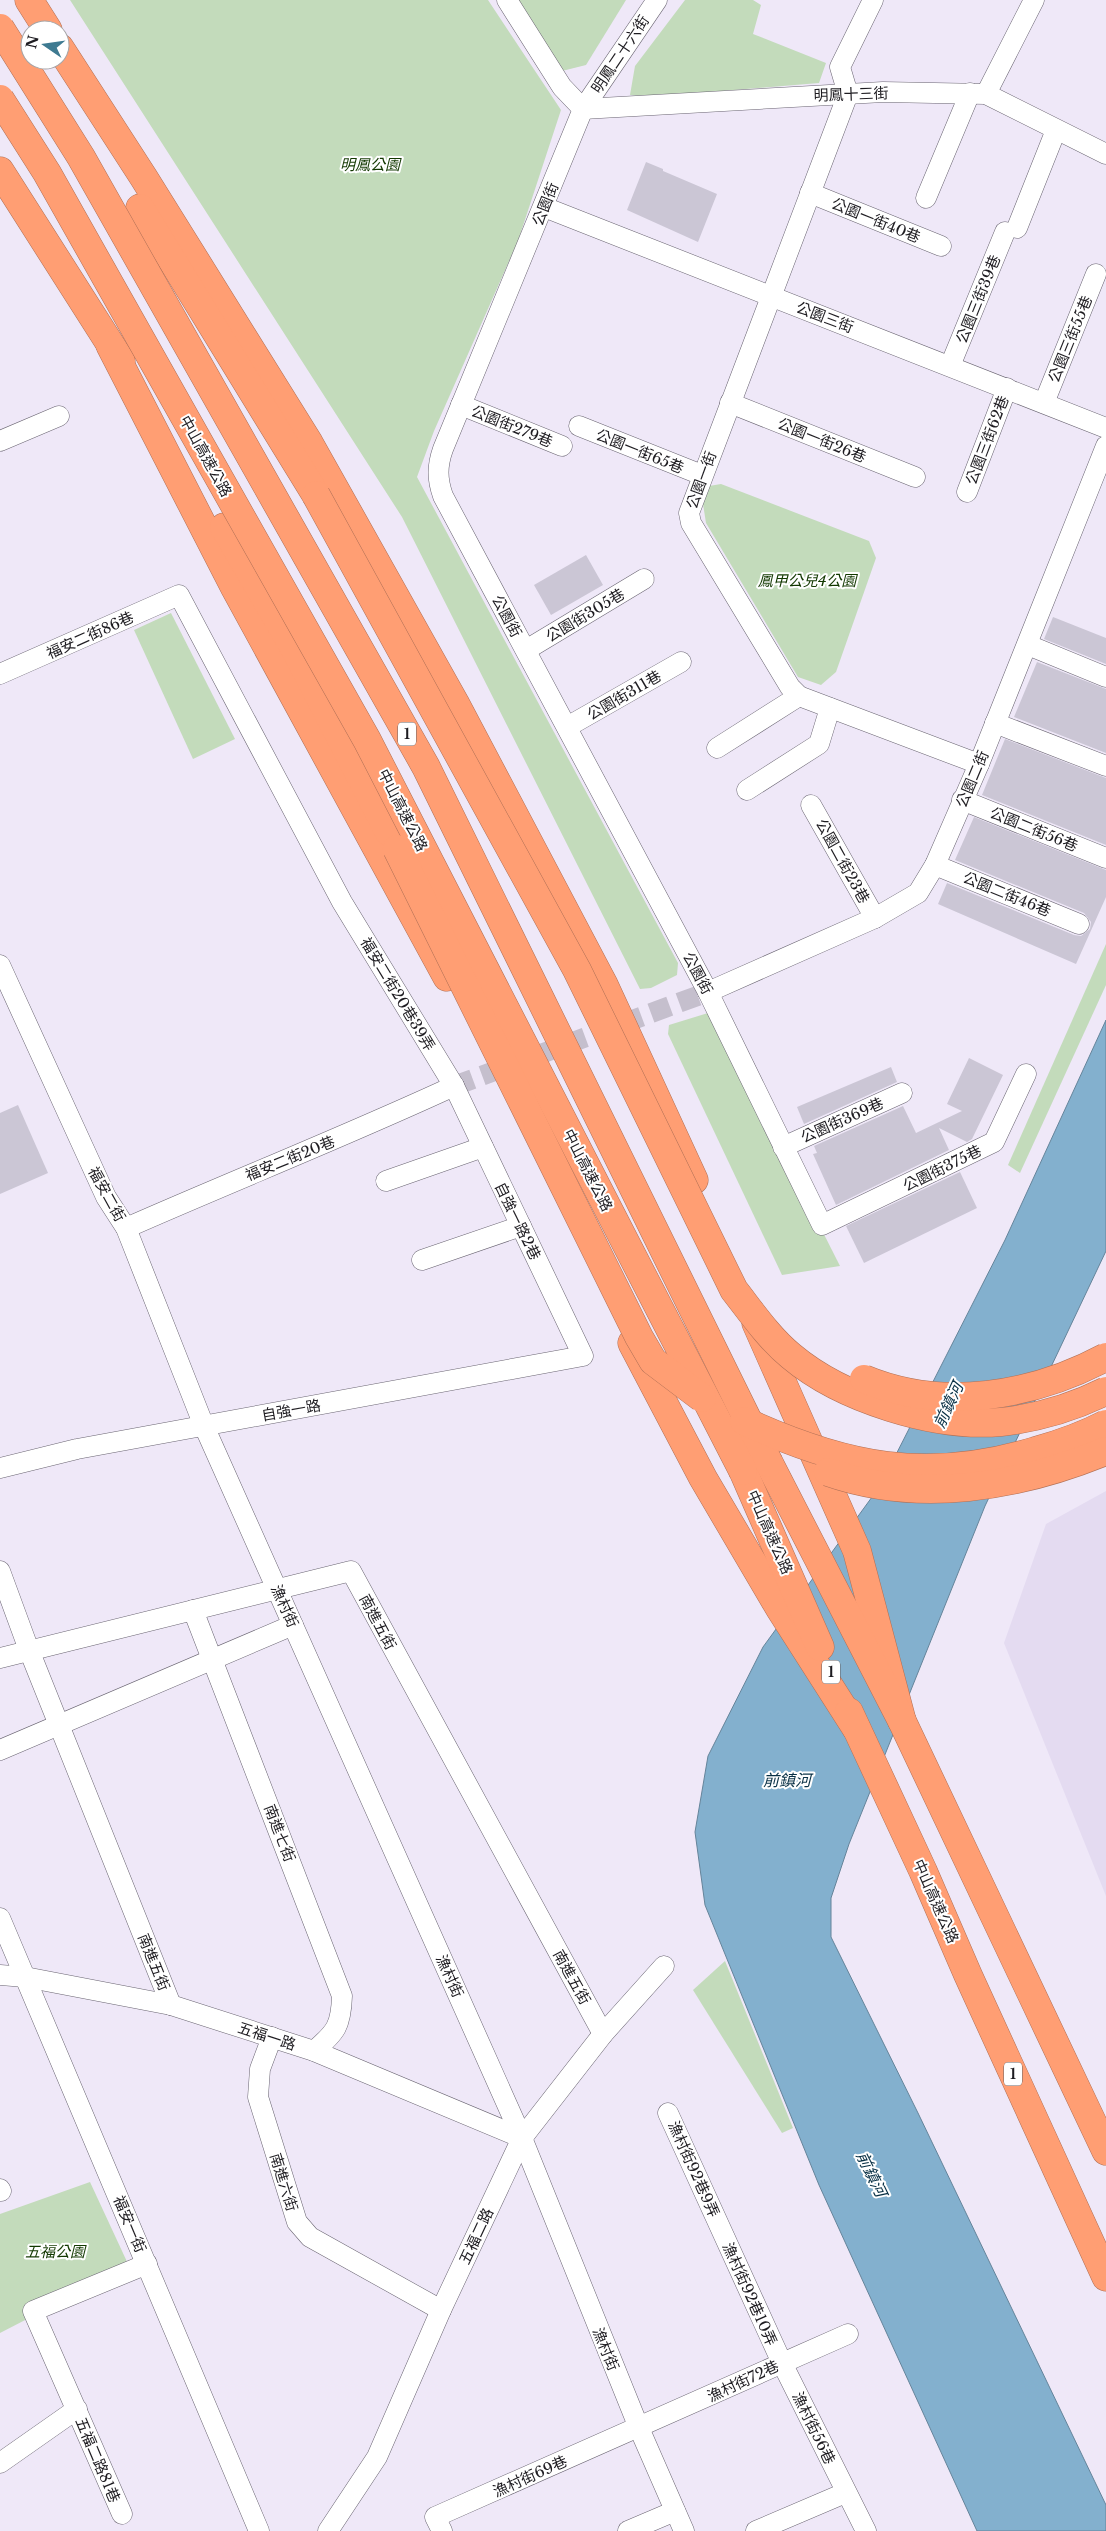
<svg xmlns="http://www.w3.org/2000/svg" width="1106" height="2531" font-family="'Libre Baskerville','Noto Sans TC',serif">
	<style>
		.built { fill: #e4dbf1 }
		.green { fill: #c3dbbb }
		.water { fill: #83b0ce; stroke: #65849a }
		.building { fill: #cbc6d5 }
		.lines { fill: none; stroke-linecap: round; stroke-linejoin: round }
		.minor-tunnel { stroke: #c5bfcd; stroke-width: 20; stroke-dasharray: 20 10; stroke-linecap: butt }
		.minor-casing { stroke: #6a6572; stroke-width: 21 }
		.motorway-casing { stroke: #b07056; stroke-width: 29 }
		.minor { stroke: #fff; stroke-width: 20 }
		.motorway { stroke: #ff9e73; stroke-width: 28 }
		.motorway-bridge-casing { stroke: #b07056; stroke-width: 29; stroke-linecap: butt }
		.motorway-bridge { stroke: #ff9e73; stroke-width: 28 }
		.labels { text-anchor: middle; dominant-baseline: central; stroke-width: 4; stroke-linejoin: round; paint-order: stroke }
		.shield { fill: #fff; stroke: #626064; stroke-width: 1 }
		.shield-label { font-size: 14px; font-weight: bold; fill: #1e1c21 }
		.street-label { font-size: 15px; fill: #1e1c21; stroke: #fff }
		.park-label { font-size: 15px; font-style: italic; fill: #123800; stroke: #fff }
		.water-label { font-size: 16px; font-style: italic; fill: #093045; stroke: #fff }
	</style>
	<rect width="100%" height="100%" fill="#efe8f8"/>
	<path class="built" d="M1106 1491V1896L1004 1643 1046 1524Z"/>
	<g class="green">
		<path d="M70 0H488L561 110 518 241 434 431 417 477 678 963 677 975 651 988 640 989 402 517Z"/>
		<path d="M517 0H626L586 65 562 71Z"/>
		<path d="M685 0H753L761 5 753 34 826 63 819 83 650 97 630 95 635 66Z"/>
		<path d="M721 484 869 541 876 558 836 672 821 685 798 677 706 523 703 504 709 486Z"/>
		<path d="M171 613 235 739 193 759 134 630Z"/>
		<path d="M1106 944V985L1020 1173 1008 1165Z"/>
		<path d="M708 1013 715 1019 840 1266 782 1275 668 1034 669 1025Z"/>
		<path d="M725 1961 793 2128 782 2133 693 1990Z"/>
		<path d="M90 2182 135 2279 31 2317 0 2333V2214Z"/>
	</g>
	<path class="water" d="M1106 1020V1251L985 1506 849 1844 831 1898V1937L918 2113 1106 2505V2531H977L819 2185 705 1905 695 1832 708 1756 763 1647 880 1486 1005 1240Z"/>
	<g class="building">
		<path d="M646 162 663 169V171L717 194 698 242 627 210Z"/>
		<path d="M586 555 603 585 551 615 534 585Z"/>
		<path d="M1053 617 1106 638V664L1044 639Z"/>
		<path d="M1037 662 1106 689V753L1014 717Z"/>
		<path d="M1005 739 1106 778V845L982 795Z"/>
		<path d="M974 817 1106 870V897L1076 964 938 904 947 883 1074 935 1081 936 1090 929 1091 922 1084 913 955 860Z"/>
		<path d="M969 1058 1003 1075 972 1139 967 1142 939 1128 949 1150 836 1205 813 1154 817 1153 814 1146 903 1106 916 1133 962 1111 947 1104Z"/>
		<path d="M891 1067 897 1082 804 1124 797 1107Z"/>
		<path d="M18 1105 48 1173 0 1194V1113Z"/>
		<path d="M960 1172 977 1208 864 1263 846 1226Z"/>
	</g>
	<g class="lines">
		<path class="minor-tunnel" d="M454 1086 708 992"/>
		<defs>
			<g id="minor">
				<path d="M507 0 562 87 583 109 443 449C437 466 437 479 443 496L708 992 822 1225 994 1142 1026 1074"/>
				<path d="M873 0 840 67 848 94 689 513 691 523 790 687 799 696 979 764"/>
				<path d="M986 94 1034 0"/>
				<path d="M583 109 883 92 986 94 1106 154"/>
				<path d="M583 109 657 0"/>
				<path d="M810 193 941 246"/>
				<path d="M926 198 970 93"/>
				<path d="M544 207 1106 428"/>
				<path d="M1017 228 1056 130"/>
				<path d="M950 366 1005 232"/>
				<path d="M730 403 915 477"/>
				<path d="M1044 403 1096 274"/>
				<path d="M461 405 562 446"/>
				<path d="M579 426 702 475"/>
				<path d="M0 441 59 416"/>
				<path d="M967 492 1007 388"/>
				<path d="M1028 645 1106 677"/>
				<path d="M526 650 644 579"/>
				<path d="M0 674 179 595 342 902 454 1086 583 1356 77 1449 0 1468"/>
				<path d="M995 723 1106 766"/>
				<path d="M567 727 681 662"/>
				<path d="M717 748 799 696"/>
				<path d="M747 790 819 744 830 708"/>
				<path d="M962 800 1106 858"/>
				<path d="M811 805 875 918"/>
				<path d="M935 865 1079 924"/>
				<path d="M0 965 106 1197 126 1228 204 1426 522 2138 639 2428 684 2531"/>
				<path d="M708 992 875 918 918 893 935 865 979 764 1106 446"/>
				<path d="M783 1147 902 1093"/>
				<path d="M386 1181 483 1147"/>
				<path d="M126 1228C235 1180 346 1136 454 1086"/>
				<path d="M422 1260 521 1226"/>
				<path d="M0 1571 29 1650 171 2005"/>
				<path d="M193 1610 342 1996C341 2026 336 2032 314 2051"/>
				<path d="M0 1658 351 1571 603 2034"/>
				<path d="M0 1750 293 1625"/>
				<path d="M0 1918 259 2531"/>
				<path d="M0 1975 25 1977 171 2005 314 2051 522 2138"/>
				<path d="M272 2037 260 2069 258 2097 297 2222 310 2237 441 2310"/>
				<path d="M668 2113 782 2363 866 2531"/>
				<path d="M0 2189 1 2191"/>
				<path d="M0 2463 77 2409"/>
				<path d="M122 2514 33 2311 147 2264"/>
				<path d="M328 2531 377 2457 441 2310 522 2138 603 2034 664 1966"/>
				<path d="M442 2531 435 2517 848 2334"/>
				<path d="M628 2531 675 2511"/>
				<path d="M756 2531 845 2493"/>
			</g>
			<g id="motorway">
				<path d="M29 0 48 30"/>
				<path d="M60 48 144 178 309 443 455 703 604 985 694 1180"/>
				<path d="M0 171 121 361"/>
				<path d="M140 208 316 495"/>
				<path d="M110 345 235 588 447 977"/>
				<path d="M224 527 296 651 389 832"/>
				<path d="M756 1323 857 1551 902 1721"/>
				<path d="M632 1343 703 1478 780 1609 856 1728"/>
				<path d="M769 1463 902 1721 1106 2151"/>
				<path d="M743 1471 820 1647"/>
				<path d="M849 1712 923 1871 968 1975 1106 2277"/>
			</g>
		</defs>
		<use href="#minor" class="minor-casing"/>
		<use href="#motorway" class="motorway-casing"/>
		<use href="#minor" class="minor"/>
		<use href="#motorway" class="motorway"/>
		<defs>
			<g id="motorway-bridge">
				<path d="M0 28 81 157 426 767 769 1463"/>
				<path d="M0 99 47 173 367 740 743 1471"/>
				<path d="M316 495 577 970 734 1290C752 1313 769 1338 791 1356 842 1399 935 1428 1001 1422 1037 1418 1074 1407 1106 1391"/>
				<path d="M397 849 639 1337 653 1361 702 1398"/>
				<path d="M864 1379C943 1412 1033 1396 1106 1357"/>
				<path d="M744 1421C844 1467 927 1484 1035 1451 1060 1444 1083 1436 1106 1424"/>
				<path d="M828 1472C919 1504 1019 1487 1106 1451"/>
			</g>
		</defs>
		<use href="#motorway-bridge" class="motorway-bridge-casing"/>
		<use href="#motorway-bridge" class="motorway-bridge"/>
	</g>
	<g class="labels">
		<g class="shield">
			<rect x="398" y="722.5" width="18" height="23" rx="4"/>
			<rect x="822" y="1660.5" width="18" height="23" rx="4"/>
			<rect x="1004" y="2062.5" width="18" height="23" rx="4"/>
		</g>
		<g class="shield-label">
			<text x="407" y="734">1</text>
			<text x="831" y="1672">1</text>
			<text x="1013" y="2074">1</text>
		</g>
		<g class="street-label">
			<text transform="translate(620 54) rotate(-56)">明鳳二十六街</text>
			<text transform="translate(851 94) rotate(-2)">明鳳十三街</text>
			<text transform="translate(545 204) rotate(-68)">公園街</text>
			<text transform="translate(876 220) rotate(22)">公園一街40巷</text>
			<text transform="translate(978 299) rotate(-68)">公園三街39巷</text>
			<text transform="translate(825 317) rotate(21)">公園三街</text>
			<text transform="translate(1070 339) rotate(-68)">公園三街55巷</text>
			<text transform="translate(512 426) rotate(22)">公園街279巷</text>
			<text transform="translate(822 440) rotate(22)">公園一街26巷</text>
			<text transform="translate(987 440) rotate(-69)">公園三街62巷</text>
			<text transform="translate(640 451) rotate(22)">公園一街65巷</text>
			<text transform="translate(206 456) rotate(61)">中山高速公路</text>
			<text transform="translate(701 480) rotate(-70)">公園一街</text>
			<text transform="translate(585 615) rotate(-31)">公園街305巷</text>
			<text transform="translate(507 616) rotate(62)">公園街</text>
			<text transform="translate(90 635) rotate(-24)">福安二街86巷</text>
			<text transform="translate(624 695) rotate(-30)">公園街311巷</text>
			<text transform="translate(972 779) rotate(-67)">公園二街</text>
			<text transform="translate(403 810) rotate(63)">中山高速公路</text>
			<text transform="translate(1034 829) rotate(22)">公園二街56巷</text>
			<text transform="translate(843 861) rotate(61)">公園二街23巷</text>
			<text transform="translate(1007 894) rotate(22)">公園二街46巷</text>
			<text transform="translate(698 973) rotate(62)">公園街</text>
			<text transform="translate(398 994) rotate(59)">福安二街20巷39弄</text>
			<text transform="translate(842 1120) rotate(-24)">公園街369巷</text>
			<text transform="translate(290 1158) rotate(-22)">福安二街20巷</text>
			<text transform="translate(942 1168) rotate(-26)">公園街375巷</text>
			<text transform="translate(588 1170) rotate(63)">中山高速公路</text>
			<text transform="translate(107 1194) rotate(61)">福安二街</text>
			<text transform="translate(518 1221) rotate(64)">自強一路2巷</text>
			<text transform="translate(291 1410) rotate(-10)">自強一路</text>
			<text transform="translate(770 1532) rotate(66)">中山高速公路</text>
			<text transform="translate(285 1606) rotate(66)">漁村街</text>
			<text transform="translate(378 1622) rotate(62)">南進五街</text>
			<text transform="translate(280 1833) rotate(69)">南進七街</text>
			<text transform="translate(936 1901) rotate(66)">中山高速公路</text>
			<text transform="translate(154 1962) rotate(68)">南進五街</text>
			<text transform="translate(450 1976) rotate(66)">漁村街</text>
			<text transform="translate(572 1977) rotate(61)">南進五街</text>
			<text transform="translate(267 2036) rotate(18)">五福一路</text>
			<text transform="translate(694 2169) rotate(66)">漁村街92巷9弄</text>
			<text transform="translate(284 2182) rotate(73)">南進六街</text>
			<text transform="translate(130 2224) rotate(67)">福安一街</text>
			<text transform="translate(476 2236) rotate(-65)">五福二路</text>
			<text transform="translate(750 2294) rotate(66)">漁村街92巷10弄</text>
			<text transform="translate(606 2349) rotate(68)">漁村街</text>
			<text transform="translate(743 2381) rotate(-25)">漁村街72巷</text>
			<text transform="translate(814 2428) rotate(64)">漁村街56巷</text>
			<text transform="translate(98 2460) rotate(67)">五福二路81巷</text>
			<text transform="translate(530 2476) rotate(-24)">漁村街69巷</text>
		</g>
		<g class="park-label">
			<text x="370" y="164">明鳳公園</text>
			<text x="807" y="580">鳳甲公兒4公園</text>
			<text x="55" y="2251">五福公園</text>
		</g>
		<g class="water-label">
			<text transform="translate(948 1405) rotate(-65)">前鎮河</text>
			<text x="787" y="1780">前鎮河</text>
			<text transform="translate(872 2174) rotate(64)">前鎮河</text>
		</g>
	</g>
	<g transform="translate(45 45) rotate(283)"><circle r="24" fill="#ffffff" stroke="#a5a4a6"/>
	<path d="M0-4L9 19L0 12L-9 19Z" fill="#3e7a91"/>
	<text y="-8" font-size="14" font-weight="bold" text-anchor="middle" fill="#1e1c21">N</text>
	</g>
</svg>
